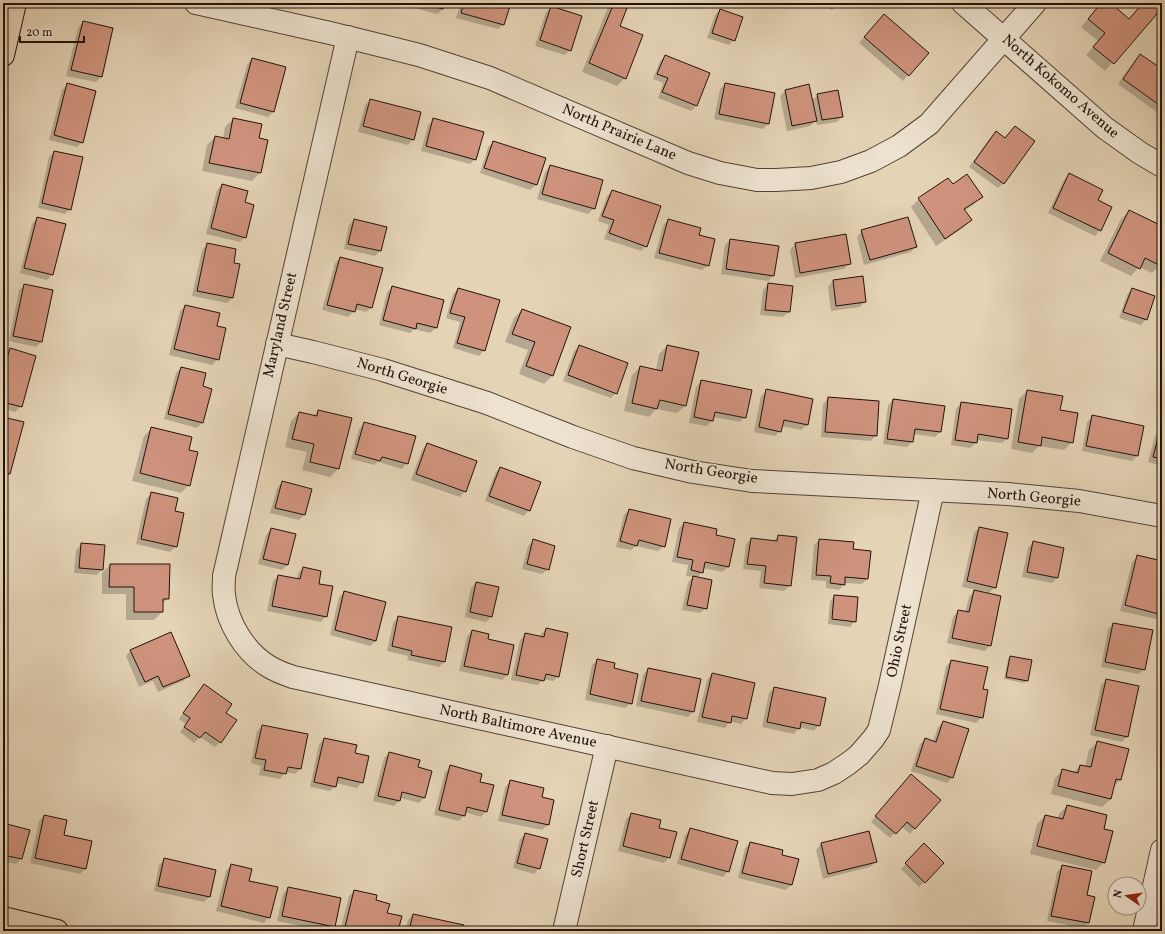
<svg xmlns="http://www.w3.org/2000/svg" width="1165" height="934" font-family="Vollkorn,serif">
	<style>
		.shadow { fill: #0003 }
		.building { fill: #cf937d; stroke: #22120a }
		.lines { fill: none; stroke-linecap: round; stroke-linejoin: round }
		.minor-casing { stroke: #524235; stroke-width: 24 }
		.major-casing { stroke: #22120a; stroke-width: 24 }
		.minor { stroke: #ede2cf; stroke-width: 22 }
		.major { stroke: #e4d3b5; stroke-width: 22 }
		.labels { text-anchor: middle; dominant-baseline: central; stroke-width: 3.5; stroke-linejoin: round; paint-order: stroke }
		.street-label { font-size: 15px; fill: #22120a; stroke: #ede2cf }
	</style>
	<rect width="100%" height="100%" fill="#e4d3b5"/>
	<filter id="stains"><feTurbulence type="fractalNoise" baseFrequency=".005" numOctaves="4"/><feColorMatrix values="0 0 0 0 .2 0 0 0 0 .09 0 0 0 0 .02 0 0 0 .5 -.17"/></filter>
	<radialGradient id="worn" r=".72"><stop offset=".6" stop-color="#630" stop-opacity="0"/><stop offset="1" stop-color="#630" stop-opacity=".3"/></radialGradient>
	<g class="shadow">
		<path d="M404 3H444L443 9 437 14 404 5Z"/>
		<path d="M461 3H509L504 24 498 29 456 18Z"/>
		<path d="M612 3H627L619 26 625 78 617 86 582 72 608 7Z"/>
		<path d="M820 3H839L832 10Z"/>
		<path d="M1102 3H1110L1129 19 1143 3H1157L1161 7 1105 71 1086 55 1098 41 1081 27Z"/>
		<path d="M552 7 570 50 565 55 535 46 546 12Z"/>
		<path d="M720 10 734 40 729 45 707 38 715 15Z"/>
		<path d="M879 20 927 53 903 81 859 43Z"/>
		<path d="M83 22 112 29 101 77 96 82 66 76 78 28Z"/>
		<path d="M1140 55 1162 71V116L1118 84 1135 60Z"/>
		<path d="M665 56 709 73 696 106 691 111 658 98 663 83 653 79 660 61Z"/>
		<path d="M252 59 285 68 273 112 268 117 235 108 247 65Z"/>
		<path d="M725 84 768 124 763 129 714 119 720 89Z"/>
		<path d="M67 85 82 142 77 147 49 140 62 90Z"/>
		<path d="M785 91 811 101 818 95 842 116 837 122 817 125 816 120 810 126 787 131 780 96Z"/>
		<path d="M370 100 413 139 408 145 358 132 365 105Z"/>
		<path d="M233 119 260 173 252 181 202 171 207 145 215 137 223 139 225 127Z"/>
		<path d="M433 120 475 159 470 164 421 151 428 125Z"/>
		<path d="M1015 127 1003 183 998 188 969 167 990 138 996 133 1004 139Z"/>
		<path d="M494 142 545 159 536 185 530 190 480 173 488 147Z"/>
		<path d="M54 152 70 209 65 214 38 208 49 157Z"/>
		<path d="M550 166 594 208 588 214 537 199 545 172Z"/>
		<path d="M1069 175 1096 200 1100 230 1095 236 1048 213 1064 180Z"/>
		<path d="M222 185 244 203 245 237 240 242 206 234 217 190Z"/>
		<path d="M952 186 981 197 973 205 964 211 971 220 963 228 936 246 911 207 919 199Z"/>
		<path d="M612 191 646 246 641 251 604 239 609 225 598 221 607 196Z"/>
		<path d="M1129 211 1155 232 1162 235V261L1160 265 1152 273 1139 267 1131 276 1100 261 1121 219Z"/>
		<path d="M37 218 64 225 52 275 47 280 20 273 32 224Z"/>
		<path d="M354 220 386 227 380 251 375 256 344 249 349 225Z"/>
		<path d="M668 220 708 265 702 270 654 258 663 226Z"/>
		<path d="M862 231 916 246 911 252 864 265 857 237Z"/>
		<path d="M845 235 850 263 844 269 795 278 790 250 795 244Z"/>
		<path d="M730 240 773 276 768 281 721 274 725 245Z"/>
		<path d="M207 245 233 263 232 298 227 303 192 296 202 250Z"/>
		<path d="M340 258 372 307 366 312 354 309V311L348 317 322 310 335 263Z"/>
		<path d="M862 277 865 301 860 307 831 311 828 287 833 281Z"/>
		<path d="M768 284 789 312 783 317 760 315 763 290Z"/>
		<path d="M25 285 41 342 36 347 9 341 19 290Z"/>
		<path d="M393 287 436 328 430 333 414 329 410 333 379 325 387 292Z"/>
		<path d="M458 289 484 350 479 356 453 348 460 322 446 318 453 294Z"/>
		<path d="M1132 289 1146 319 1141 325 1119 318 1127 295Z"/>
		<path d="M185 306 218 359 212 365 169 355 180 311Z"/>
		<path d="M522 310 570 328 552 376 544 384 519 374 528 350 505 342 514 318Z"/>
		<path d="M580 346 616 393 611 398 563 381 574 351Z"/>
		<path d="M667 346 686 405 677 413 656 409 649 417 624 411 632 375 640 367 656 371 659 354Z"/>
		<path d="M10 350 21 406 15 412 3 408V360L5 355Z"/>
		<path d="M181 368 201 387 202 423 197 428 164 419 176 373Z"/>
		<path d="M701 381 745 417 740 422 713 417 712 421 707 426 689 423 696 387Z"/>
		<path d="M767 390 812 400 807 425 801 430 781 426 780 431 775 436 754 432 761 396Z"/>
		<path d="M1027 391 1059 411 1072 442 1064 450 1039 446 1032 453 1011 449 1019 399Z"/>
		<path d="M828 398 876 435 871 441 821 437 823 404Z"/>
		<path d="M893 400 940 432 935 437 913 434 912 442 907 447 883 444 888 405Z"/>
		<path d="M961 403 1007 438 1002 443 976 440V443L970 448 951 445 956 409Z"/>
		<path d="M318 411 338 469 330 477 302 470 307 452 285 447 291 421 299 413 313 417Z"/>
		<path d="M1093 416 1143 426 1137 456 1132 461 1082 451 1087 422Z"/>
		<path d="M3 418 10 474 4 479H3Z"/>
		<path d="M364 424 407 463 402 469 378 462 374 465 351 459 359 429Z"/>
		<path d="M152 428 188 450 189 485 181 493 132 481 144 436Z"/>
		<path d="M1160 431H1162V466L1148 462 1155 436Z"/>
		<path d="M427 444 465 491 460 497 411 480 422 450Z"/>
		<path d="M500 468 529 510 524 516 485 501 495 473Z"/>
		<path d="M282 482 311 490 304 515 299 520 270 513 277 488Z"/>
		<path d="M151 494 174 512 176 546 170 552 136 544 146 499Z"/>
		<path d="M629 510 664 546 658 551 636 546 631 550 616 547 624 515Z"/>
		<path d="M684 523 715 536 733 539 728 567 722 572 703 568 702 572 697 578 706 608 700 613 682 610 688 582 693 577 686 576 688 565 672 562 679 528Z"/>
		<path d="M979 528 995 587 988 594 990 645 985 651 947 643 953 617 958 611 965 613 969 597 974 591 987 594V592L962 587 974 533Z"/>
		<path d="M271 529 287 565 282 570 258 564 266 535Z"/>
		<path d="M779 536 790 585 784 591 759 588 761 571 743 569 746 544 751 539 773 541Z"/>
		<path d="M534 540 548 569 542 574 522 569 528 546Z"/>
		<path d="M819 540 852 550 867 579 862 584 844 583V584L839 590 826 588V581L811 580 814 545Z"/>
		<path d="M1033 542 1057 578 1052 583 1022 577 1028 548Z"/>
		<path d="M82 544 102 569 97 575 74 573 76 550Z"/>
		<path d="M1138 556 1162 562V574L1159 587 1162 588V611L1161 614 1156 619 1120 611 1132 562Z"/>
		<path d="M110 565H169L168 598 162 604V612L154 620H126V594H102V573Z"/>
		<path d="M303 568 326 616 321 622 267 611 273 581 278 576 297 579 298 573Z"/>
		<path d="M476 583 491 617 486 622 465 617 471 588Z"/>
		<path d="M345 592 376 641 370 646 330 635 339 597Z"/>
		<path d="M835 596 855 621 850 627 828 624 830 601Z"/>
		<path d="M398 617 444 662 439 667 407 660 408 656 387 651 393 623Z"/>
		<path d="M1113 624 1144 669 1139 674 1101 667 1108 629Z"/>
		<path d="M546 629 559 676 553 681 543 679 538 685 511 680 520 640 525 634 540 637 541 634Z"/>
		<path d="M472 631 487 640 507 675 502 680 459 671 467 636Z"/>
		<path d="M131 650 189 675 183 681 158 692 153 681 139 687 126 656Z"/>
		<path d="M1011 657 1027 681 1024 683 1004 679 1008 659Z"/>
		<path d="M598 660 613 669 631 703 625 708 585 700 592 665Z"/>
		<path d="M951 661 982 717 976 723 936 714 946 666Z"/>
		<path d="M648 669 699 680 693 712 688 717 636 706 643 675Z"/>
		<path d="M712 674 746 718 741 724 730 721 725 728 697 722 707 680Z"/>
		<path d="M1106 680 1127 737 1122 742 1090 735 1101 685Z"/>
		<path d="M774 688 819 725 814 731 799 727 794 734 762 727 769 693Z"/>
		<path d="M199 691 225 713 220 742 215 747 200 737 194 743 180 732 186 724 179 719Z"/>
		<path d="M943 722 952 778 947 783 911 771 920 744 925 739 933 742 938 727Z"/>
		<path d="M263 726 307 735 300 769 295 774 285 772 280 779 259 775 261 766 251 763 257 731Z"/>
		<path d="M324 739 354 754 362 782 357 788 336 783 335 786 330 791 310 787 319 744Z"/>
		<path d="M1097 742 1128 750 1120 780 1113 787 1111 799 1102 807 1051 794 1055 778 1063 770 1073 773 1080 766 1085 767 1089 750Z"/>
		<path d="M389 753 416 768 424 798 419 803 400 798 399 801 394 806 373 801 384 758Z"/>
		<path d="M451 767 479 782 486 811 481 817 465 812 464 816 459 821 434 815 445 772Z"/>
		<path d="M906 781 915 828 910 834 901 826 890 838 871 822Z"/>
		<path d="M510 782 541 798 553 800 548 825 542 830 498 821 505 787Z"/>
		<path d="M1067 806 1103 829 1104 862 1096 870 1030 854 1037 824 1045 816 1058 819 1059 814Z"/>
		<path d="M632 814 658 828 669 857 664 863 618 851 626 819Z"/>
		<path d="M44 816 62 835 85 869 80 874 30 863 39 821Z"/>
		<path d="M3 824 28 831 21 859 16 864 3 861Z"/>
		<path d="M690 829 728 871 723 877 677 864 685 835Z"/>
		<path d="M868 832 876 862 870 867 823 879 816 850 821 844Z"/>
		<path d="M526 834 539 868 534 874 513 868 520 839Z"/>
		<path d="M750 843 781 856 791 885 786 890 738 878 745 848Z"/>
		<path d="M924 845 943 863 919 887 901 869Z"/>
		<path d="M165 859 210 896 204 902 154 891 159 865Z"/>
		<path d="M231 865 248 881 269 917 264 923 216 911 226 871Z"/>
		<path d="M1062 866 1086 896 1094 898 1088 923 1083 928 1047 921 1057 872Z"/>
		<path d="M288 888 334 926 329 931H325L277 921 283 894Z"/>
		<path d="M354 891 376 896 374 901 397 931H340L349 896Z"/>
		<path d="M413 915 462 931H405L408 920Z"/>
	</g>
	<g class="building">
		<path d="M420 3H445L443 9Z"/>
		<path d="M464 3H511L504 25 461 13Z"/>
		<path d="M614 3H629L620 26 643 35 626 79 589 63Z"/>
		<path d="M1101 3H1111L1129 19 1143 3H1159L1162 6V8L1114 64 1093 47 1105 33 1088 19Z"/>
		<path d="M551 6 582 16 571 51 540 40Z"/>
		<path d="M720 9 743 17 735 41 712 33Z"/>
		<path d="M884 14 929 53 909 76 864 37Z"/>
		<path d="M83 21 113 28 102 77 71 70Z"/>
		<path d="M1140 54 1162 69V107L1123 79Z"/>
		<path d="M665 55 710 73 697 106 662 92 668 78 657 74Z"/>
		<path d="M252 58 286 67 274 112 240 103Z"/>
		<path d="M67 83 96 91 83 143 54 135Z"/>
		<path d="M725 83 775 93 769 124 719 114Z"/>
		<path d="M809 84 817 121 792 126 785 90Z"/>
		<path d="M838 90 843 117 822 120 817 94Z"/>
		<path d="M370 99 421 112 414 140 363 126Z"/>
		<path d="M233 118 262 124 259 138 268 140 261 173 209 163 215 136 229 139Z"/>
		<path d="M433 118 484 132 476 160 426 146Z"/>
		<path d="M1015 126 1035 141 1004 184 974 162 996 131 1005 138Z"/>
		<path d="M493 141 546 158 537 185 484 168Z"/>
		<path d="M54 151 83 157 71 210 42 203Z"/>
		<path d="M550 165 603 180 595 209 542 194Z"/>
		<path d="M1069 173 1103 190 1098 200 1112 207 1101 231 1053 208Z"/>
		<path d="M967 174 983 197 964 209 972 220 945 239 918 198 948 178 953 184Z"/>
		<path d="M222 184 248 191 245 202 254 205 246 238 211 228Z"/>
		<path d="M612 190 661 206 647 247 609 233 614 220 602 216Z"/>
		<path d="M1129 210 1160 225 1157 232 1162 234V263L1161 266 1145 258 1140 269 1108 253Z"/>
		<path d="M37 217 66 224 53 275 24 268Z"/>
		<path d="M908 217 917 247 870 260 861 230Z"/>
		<path d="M354 219 387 227 381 251 348 244Z"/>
		<path d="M668 219 701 228 699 235 715 239 709 266 659 253Z"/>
		<path d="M846 234 851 264 800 273 795 243Z"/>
		<path d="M730 239 779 246 774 276 726 269Z"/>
		<path d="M207 243 236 249 234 263 240 264 233 298 197 291Z"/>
		<path d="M340 257 383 268 372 308 357 304 355 312 327 305Z"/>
		<path d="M863 276 866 302 836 306 833 280Z"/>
		<path d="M768 283 793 286 790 312 765 310Z"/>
		<path d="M24 284 53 290 42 342 13 336Z"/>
		<path d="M392 286 444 300 437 328 417 323 416 329 383 320Z"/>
		<path d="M458 288 500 300 485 351 457 343 465 317 450 313Z"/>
		<path d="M1132 288 1155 296 1147 320 1123 312Z"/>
		<path d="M185 305 220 313 217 326 226 328 219 360 174 349Z"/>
		<path d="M522 309 571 327 553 376 526 366 535 342 512 334Z"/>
		<path d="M579 345 628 363 617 394 568 375Z"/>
		<path d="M667 345 699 352 686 406 660 400 657 409 632 403 640 366 662 371Z"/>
		<path d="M10 348 36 356 22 407 3 402V372Z"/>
		<path d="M181 367 206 373 203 386 212 389 203 423 168 414Z"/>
		<path d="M701 380 752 390 746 418 715 412 713 421 694 417Z"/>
		<path d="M766 389 813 399 808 425 784 420 781 432 759 427Z"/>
		<path d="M1027 390 1063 396 1060 410 1078 413 1073 443 1042 437 1041 446 1018 442Z"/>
		<path d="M828 397 879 401 877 436 825 432Z"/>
		<path d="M893 399 945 406 941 432 915 429 913 442 887 439Z"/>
		<path d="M961 402 1012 409 1008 439 978 434 977 443 955 440Z"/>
		<path d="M318 410 352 418 339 469 310 462 314 444 292 439 299 412 317 416Z"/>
		<path d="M1092 415 1144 426 1138 456 1086 446Z"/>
		<path d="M3 417 24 422 10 474 3 472Z"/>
		<path d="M364 422 416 436 408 464 382 457 380 461 355 454Z"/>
		<path d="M151 427 192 437 189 450 198 452 190 486 140 473Z"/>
		<path d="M1160 430H1162V459L1153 457Z"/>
		<path d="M427 443 477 461 466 492 416 474Z"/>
		<path d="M500 467 541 482 530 511 489 496Z"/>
		<path d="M282 481 312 489 305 515 275 508Z"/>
		<path d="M151 492 178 498 175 511 184 513 177 547 141 539Z"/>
		<path d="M629 509 671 519 665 547 639 540 637 546 620 541Z"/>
		<path d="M684 522 717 529 716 535 735 539 729 567 705 562 703 573 691 570 693 560 677 557Z"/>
		<path d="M979 527 1008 533 996 588 967 581Z"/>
		<path d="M271 528 296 534 288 565 263 559Z"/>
		<path d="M778 535 797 537 791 586 764 583 766 566 747 564 751 538 777 541Z"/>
		<path d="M533 539 555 546 549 570 527 564Z"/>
		<path d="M819 539 854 542 853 549 871 551 868 579 845 577V585L830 583 831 576 816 575Z"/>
		<path d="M1033 541 1064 548 1058 578 1027 572Z"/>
		<path d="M81 543 105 545 103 570 79 568Z"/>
		<path d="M1137 555 1162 561V578L1160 587H1162V615L1125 605Z"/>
		<path d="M110 564H170L169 599H163V612H134V587H109Z"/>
		<path d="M303 567 321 571 319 584 333 586 327 617 272 606 278 575 300 579Z"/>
		<path d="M693 576 712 580 707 609 687 605Z"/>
		<path d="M476 582 499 587 492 617 470 612Z"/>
		<path d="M974 590 1001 596 991 646 952 638 958 610 969 612Z"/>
		<path d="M344 591 386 602 376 641 335 630Z"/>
		<path d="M834 595 858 597 856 622 832 619Z"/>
		<path d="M398 616 452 627 445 662 411 655 412 651 392 646Z"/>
		<path d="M1113 623 1153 630 1145 670 1105 662Z"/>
		<path d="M546 628 568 633 559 677 546 674 544 681 516 675 525 633 544 637Z"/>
		<path d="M472 630 489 634 488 639 514 645 508 675 464 666Z"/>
		<path d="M171 632 190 676 163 687 158 676 145 682 130 650Z"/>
		<path d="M1010 656 1032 660 1028 681 1006 677Z"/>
		<path d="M597 659 615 663 614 668 638 674 632 704 590 694Z"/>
		<path d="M951 660 988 667 983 689 988 690 983 718 940 709Z"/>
		<path d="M648 668 701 679 694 712 641 701Z"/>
		<path d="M712 673 755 683 747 719 732 716 731 723 702 717Z"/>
		<path d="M1106 679 1139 686 1128 737 1095 730Z"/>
		<path d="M204 684 232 704 226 713 237 720 221 743 205 732 200 738 184 727 190 718 183 713Z"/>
		<path d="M774 687 826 698 820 726 801 722 800 729 767 722Z"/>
		<path d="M943 721 969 729 953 778 916 766 925 738 936 742Z"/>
		<path d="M262 725 308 734 301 769 288 767 286 774 264 770 266 760 255 758Z"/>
		<path d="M324 738 357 745 355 753 369 756 363 783 338 777 336 787 314 782Z"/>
		<path d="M1097 741 1129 749 1121 780 1116 779 1111 799 1058 786 1062 769 1078 773 1080 765 1091 767Z"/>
		<path d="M389 752 420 760 418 767 432 771 425 798 402 792 400 801 378 796Z"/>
		<path d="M450 765 482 774 480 782 494 785 487 812 467 807 465 816 439 810Z"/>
		<path d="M911 774 941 800 915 829 907 822 896 834 875 816Z"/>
		<path d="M510 780 544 788 542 797 554 800 549 825 502 815Z"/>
		<path d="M1067 805 1107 815 1104 829 1113 831 1105 863 1037 846 1045 815 1063 819Z"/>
		<path d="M631 813 661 820 659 828 677 832 670 858 623 846Z"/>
		<path d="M44 815 67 820 64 835 92 841 86 869 35 858Z"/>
		<path d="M3 823 30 830 22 859 3 855Z"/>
		<path d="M690 828 738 841 729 872 681 859Z"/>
		<path d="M869 831 877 862 828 874 821 843Z"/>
		<path d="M525 833 548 839 540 869 517 863Z"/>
		<path d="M750 842 783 850 782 855 799 859 792 885 742 873Z"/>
		<path d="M924 843 944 863 925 883 905 863Z"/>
		<path d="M164 858 216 870 210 897 158 886Z"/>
		<path d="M231 864 252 869 249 881 278 887 270 918 221 906Z"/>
		<path d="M1062 865 1092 871 1087 895 1095 897 1089 923 1051 916Z"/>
		<path d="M288 887 341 898 335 927 282 916Z"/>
		<path d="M354 890 377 895 376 900 390 904 387 913 402 916 398 931H344Z"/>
		<path d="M413 914 464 925 463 931H409Z"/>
		<path d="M1049 927 1064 931H1048Z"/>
	</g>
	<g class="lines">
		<defs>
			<g id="minor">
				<path d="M196 3 330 33 387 47 419 55 490 78 688 163 720 173 757 180H776L811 178 841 172 871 161 899 146 929 124 1035 3"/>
				<path d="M963 3 1105 128 1140 153 1162 166"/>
				<path d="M348 37 224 576C224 582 223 589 224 595 227 622 244 651 268 666 276 671 284 674 293 677L772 783 792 784 818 780 834 773 849 763 859 755 873 739 879 730 890 685 933 490"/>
				<path d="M277 344 313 352 383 370 487 403 573 437 633 458 693 472 752 481 1008 494 1079 501 1162 516"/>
				<path d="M564 931 607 746"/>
				<path d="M1144 931 1162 850"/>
			</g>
			<g id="major">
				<path d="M3 55 15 3"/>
				<path d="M3 918 57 931"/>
			</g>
		</defs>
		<use href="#minor" class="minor-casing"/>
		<use href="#major" class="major-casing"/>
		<use href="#minor" class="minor"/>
		<use href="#major" class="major"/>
	</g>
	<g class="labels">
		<g class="street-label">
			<text transform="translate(1060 87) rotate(41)">North Kokomo Avenue</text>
			<text transform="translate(619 133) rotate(23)">North Prairie Lane</text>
			<text transform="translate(281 325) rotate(-77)">Maryland Street</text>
			<text transform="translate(402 377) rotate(17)">North Georgie</text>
			<text transform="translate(711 472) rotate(9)">North Georgie</text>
			<text transform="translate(1034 498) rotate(5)">North Georgie</text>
			<text transform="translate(900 641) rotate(-78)">Ohio Street</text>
			<text transform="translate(518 727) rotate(12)">North Baltimore Avenue</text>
			<text transform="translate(586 839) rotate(-77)">Short Street</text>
		</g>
	</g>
	<rect width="1165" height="934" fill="none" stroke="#e4d3b5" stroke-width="16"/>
	<rect x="4" y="4" width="1157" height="926" fill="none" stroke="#22120a" stroke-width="2"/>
	<rect x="8" y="8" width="1149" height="918" fill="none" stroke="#22120a"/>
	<g transform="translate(1127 896) rotate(283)"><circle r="19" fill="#ede2cf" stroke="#9c8f80"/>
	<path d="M0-3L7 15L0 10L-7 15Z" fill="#8f2418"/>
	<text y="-6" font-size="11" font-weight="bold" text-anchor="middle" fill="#22120a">N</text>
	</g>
	<path d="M20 36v6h64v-6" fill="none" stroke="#22120a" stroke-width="2"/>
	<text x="26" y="36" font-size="12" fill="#22120a" stroke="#ede2cf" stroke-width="3" paint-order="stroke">20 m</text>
	<rect width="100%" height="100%" filter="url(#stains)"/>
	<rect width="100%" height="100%" fill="url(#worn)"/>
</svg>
